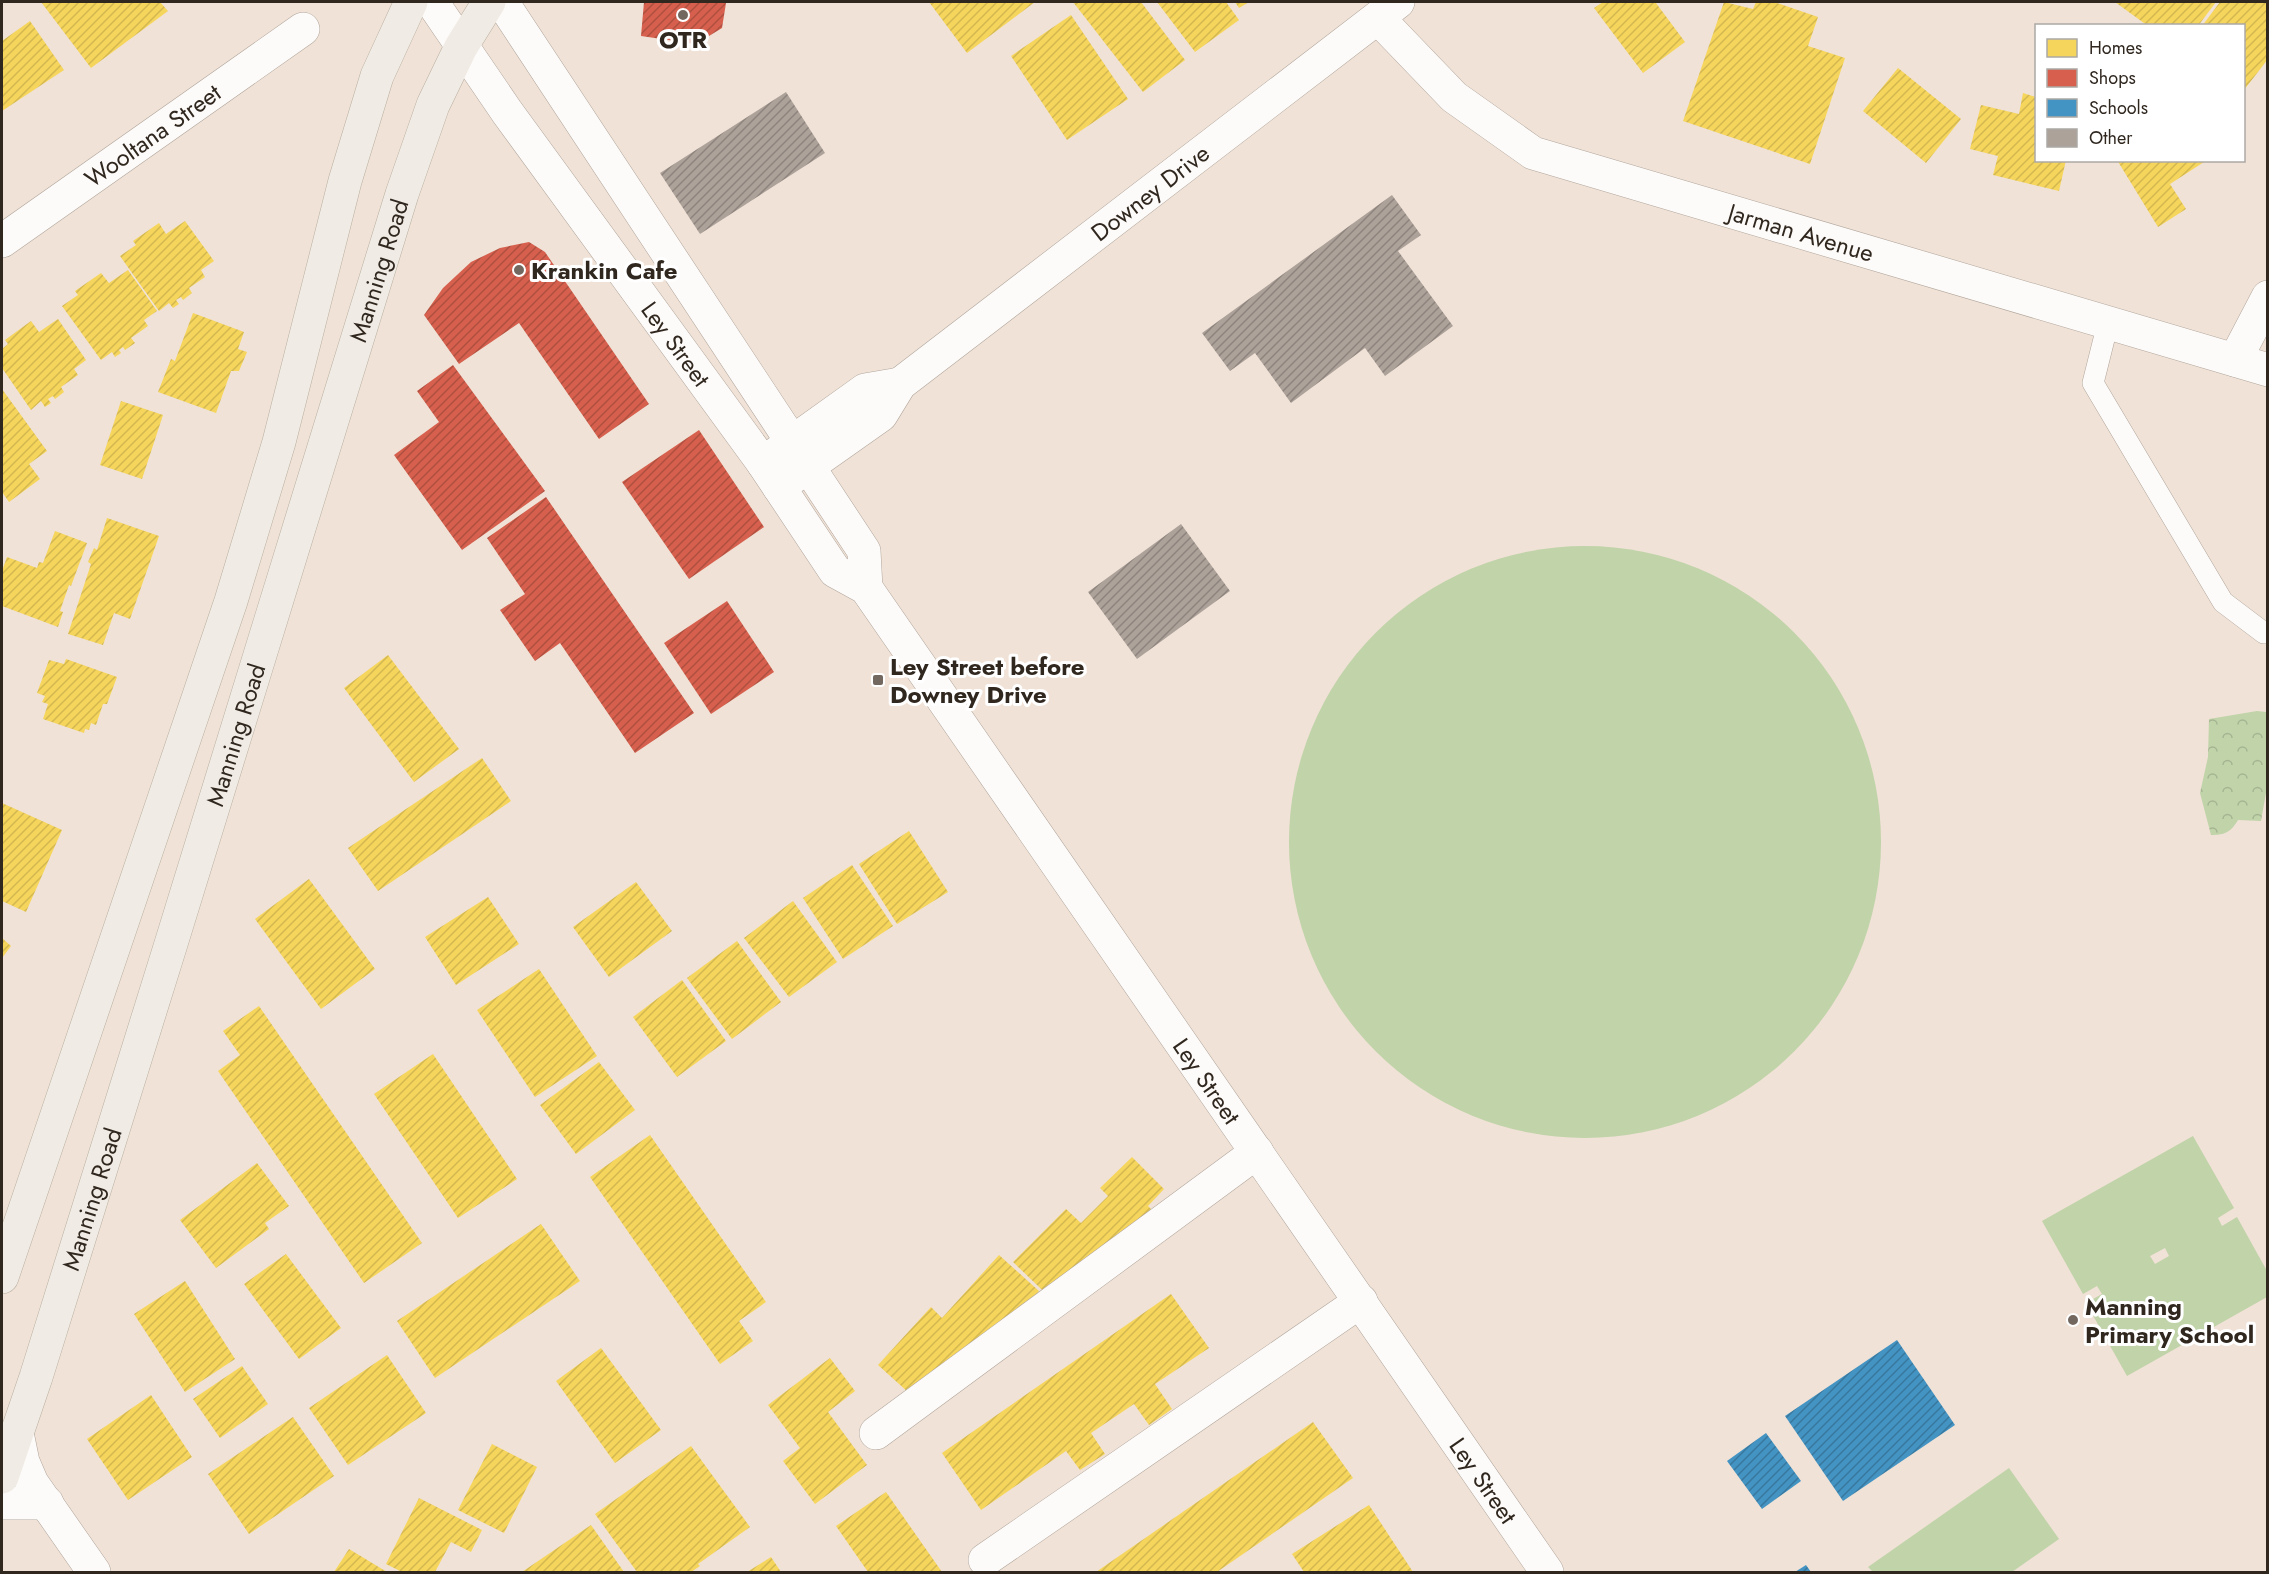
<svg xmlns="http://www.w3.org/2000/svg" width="2269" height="1574" font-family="Jost,sans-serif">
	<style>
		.park { fill: url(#park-crowns) }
		.garden { fill: #c0d3a9; fill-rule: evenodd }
		.homes { fill: url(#homes-hatch) }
		.shops { fill: url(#shops-hatch) }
		.schools { fill: url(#schools-hatch) }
		.building { fill: url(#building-hatch) }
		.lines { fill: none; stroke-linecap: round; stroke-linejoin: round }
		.service-casing { stroke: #b1a69d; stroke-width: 22 }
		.minor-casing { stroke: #b1a69d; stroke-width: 34 }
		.tertiary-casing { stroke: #b1a69d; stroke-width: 34 }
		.primary-casing { stroke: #b9afa0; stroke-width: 34 }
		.service { stroke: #fdfbf9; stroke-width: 21 }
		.minor { stroke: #fdfbf9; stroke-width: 33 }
		.tertiary { stroke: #fdfbf9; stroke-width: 33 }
		.primary { stroke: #f0ece5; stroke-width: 33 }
		.poi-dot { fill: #73685f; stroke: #fff; stroke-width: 2 }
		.labels { text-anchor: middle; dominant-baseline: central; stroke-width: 6; stroke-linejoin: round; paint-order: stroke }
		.poi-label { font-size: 24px; font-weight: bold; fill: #30271f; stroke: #fff; text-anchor: start }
		.street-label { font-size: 24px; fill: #30271f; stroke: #fff }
	</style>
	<defs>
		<pattern id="park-crowns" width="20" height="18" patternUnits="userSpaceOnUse" patternTransform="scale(1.5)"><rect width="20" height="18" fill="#c0d3a9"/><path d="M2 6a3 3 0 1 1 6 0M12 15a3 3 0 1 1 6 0" fill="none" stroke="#a5b591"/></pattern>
		<pattern id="homes-hatch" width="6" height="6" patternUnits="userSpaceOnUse" patternTransform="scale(1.5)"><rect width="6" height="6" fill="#f6d55c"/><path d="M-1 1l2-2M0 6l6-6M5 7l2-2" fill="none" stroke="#d3b750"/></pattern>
		<pattern id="shops-hatch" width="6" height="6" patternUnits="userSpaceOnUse" patternTransform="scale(1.5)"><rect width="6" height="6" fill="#d6604d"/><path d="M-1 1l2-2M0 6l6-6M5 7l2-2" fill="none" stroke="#ae4f3f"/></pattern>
		<pattern id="schools-hatch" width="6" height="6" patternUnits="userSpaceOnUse" patternTransform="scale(1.5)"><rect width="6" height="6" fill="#4393c3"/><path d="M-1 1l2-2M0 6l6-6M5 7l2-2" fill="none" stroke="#38789e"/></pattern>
		<pattern id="building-hatch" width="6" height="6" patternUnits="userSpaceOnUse" patternTransform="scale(1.5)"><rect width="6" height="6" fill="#ada29a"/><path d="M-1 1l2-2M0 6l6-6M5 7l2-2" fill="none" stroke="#8d847d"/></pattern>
	</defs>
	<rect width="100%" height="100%" fill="#f0e2d6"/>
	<path class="park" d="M2257 711 2266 712 2268 716 2267 787 2261 821 2238 820C2231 832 2225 835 2211 835L2200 793 2208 757 2209 719Z"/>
	<g class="garden">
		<circle cx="1585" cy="842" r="296"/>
		<path d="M2193 1136 2234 1208 2218 1218 2222 1226 2237 1217 2267 1271V1297L2127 1376 2086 1303 2102 1294 2097 1286 2083 1294 2042 1221ZM2165 1248 2169 1256 2155 1264 2150 1256Z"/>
		<path d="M2009 1468 2059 1539 2012 1572H1873L1868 1567Z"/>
	</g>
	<g class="homes">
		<path d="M41 2H160L168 11 91 68Z"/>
		<path d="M929 2H1035L967 53Z"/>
		<path d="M1073 2H1141L1185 60 1143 92Z"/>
		<path d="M1157 2H1226L1239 20 1195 52Z"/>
		<path d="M1235 2H1249L1239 8Z"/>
		<path d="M1603 2H1658L1656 3 1685 42 1643 73 1594 8Z"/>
		<path d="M1724 2 1753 9 1756 2H1774L1818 17 1808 46 1845 58 1810 164 1683 121Z"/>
		<path d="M2115 2H2216L2198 26H2148Z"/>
		<path d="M2220 2 2268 3V59L2244 90V26H2202Z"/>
		<path d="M1071 15 1128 99 1067 140 1011 56Z"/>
		<path d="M30 21 64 70 2 111V41Z"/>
		<path d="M1898 68 1961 119 1926 163 1863 111Z"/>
		<path d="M2023 93 2036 97V160H2066L2059 191 1993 175 1998 156 1970 149 1981 105 2019 114Z"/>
		<path d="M2117 160H2203L2204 162 2170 184 2186 209 2158 227Z"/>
		<path d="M185 221 214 261 201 270 205 277 189 288 192 293 183 300 181 297 176 300 179 304 173 308 169 303 159 311 120 256 136 245 133 241 159 223 166 234Z"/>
		<path d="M128 270 157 311 144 320 148 326 131 338 135 343 125 350 123 347 119 350 121 353 115 357 112 352 101 360 62 306 78 295 75 291 101 273 109 283Z"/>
		<path d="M193 313 244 332 238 349 247 352 239 371H231L216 413 158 392 171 359 175 361Z"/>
		<path d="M58 319 86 360 74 369 78 375 61 387 64 392 55 399 53 396 48 399 51 403 45 407 41 401 31 410 2 368V349L8 344 5 340 31 321 39 332Z"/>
		<path d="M2 389 47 451 29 464 40 479 9 502 2 492Z"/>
		<path d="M121 401 163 415 142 479 100 465Z"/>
		<path d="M107 518 159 536 130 619 114 613 103 645 68 634 91 564 88 562 94 548 97 550Z"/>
		<path d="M55 531 87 543 71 586 69 585 60 611 63 612 58 627 2 606V571L7 557 37 568 39 562 43 563Z"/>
		<path d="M388 655 459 749 414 782 344 688Z"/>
		<path d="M66 659 117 677 107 704H103L96 725 91 723 89 730 85 729 84 733 43 719 48 704 42 702 45 696 37 693 49 660 64 664Z"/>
		<path d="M482 758 511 801 378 891 348 848Z"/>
		<path d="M2 803 62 830 26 912 2 901Z"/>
		<path d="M909 831 948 892 897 924 859 864Z"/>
		<path d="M852 865 893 926 843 959 803 898Z"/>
		<path d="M309 879 375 969 321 1009 255 919Z"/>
		<path d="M636 882 672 931 609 977 573 927Z"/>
		<path d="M488 897 519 944 456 985 425 937Z"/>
		<path d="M793 901 837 962 789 997 744 938Z"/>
		<path d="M2 938 11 946 2 958Z"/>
		<path d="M737 941 781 1002 732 1039 687 978Z"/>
		<path d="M539 969 597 1056 535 1097 477 1010Z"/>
		<path d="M682 980 726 1041 677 1077 633 1017Z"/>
		<path d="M259 1006 422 1243 364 1283 218 1071 240 1055 223 1031Z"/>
		<path d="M433 1054 517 1179 458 1218 374 1094Z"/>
		<path d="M599 1062 635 1110 576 1154 540 1105Z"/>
		<path d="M650 1135 766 1302 739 1321 753 1341 720 1364 590 1177Z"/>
		<path d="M1132 1157 1164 1189 1148 1206 1156 1214 1062 1309 1013 1262 1066 1209 1081 1223 1108 1196 1100 1188Z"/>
		<path d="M257 1163 289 1206 265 1223 269 1229 216 1268 180 1220Z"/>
		<path d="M541 1224 580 1281 435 1378 397 1321Z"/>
		<path d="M286 1254 341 1328 299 1359 244 1284Z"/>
		<path d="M999 1255 1039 1291 930 1412 878 1365 931 1307 942 1318Z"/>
		<path d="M185 1281 235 1359 185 1392 134 1314Z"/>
		<path d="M1171 1294 1209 1348 1155 1384 1172 1409 1149 1425 1134 1404 1091 1433 1105 1454 1080 1470 1066 1451 981 1510 942 1453Z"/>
		<path d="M601 1348 661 1430 615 1463 556 1381Z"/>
		<path d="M387 1355 426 1413 348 1465 309 1408Z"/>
		<path d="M830 1358 855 1391 828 1412 867 1465 815 1504 783 1461 800 1448 768 1405Z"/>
		<path d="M242 1366 268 1404 220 1438 193 1399Z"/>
		<path d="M151 1395 192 1457 128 1500 87 1439Z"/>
		<path d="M293 1417 334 1476 249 1534 208 1474Z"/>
		<path d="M1313 1422 1353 1478 1217 1572H1096Z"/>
		<path d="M492 1444 537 1467 504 1533 458 1510Z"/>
		<path d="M691 1446 750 1527 698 1564 700 1566 691 1572H637L595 1514Z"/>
		<path d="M886 1492 942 1572H868L836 1526Z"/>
		<path d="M419 1498 482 1530 471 1552 451 1542 435 1572H402L386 1564Z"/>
		<path d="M1369 1505 1413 1572H1304L1292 1554Z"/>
		<path d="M591 1525 624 1572H522Z"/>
		<path d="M349 1549 387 1572H334Z"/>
		<path d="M771 1557 781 1572H747Z"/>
	</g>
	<g class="shops">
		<path d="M644 2H718L726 3 722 28 696 44 641 36Z"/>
		<path d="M529 242 545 252 649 404 599 439 519 323 459 364 424 315 443 288 471 262 500 248Z"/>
		<path d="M453 365 545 491 462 550 394 455 439 422 417 391Z"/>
		<path d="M699 430 764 527 689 579 622 482Z"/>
		<path d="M546 497 694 713 635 753 560 643 535 661 500 610 525 594 487 538Z"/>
		<path d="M727 601 774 672 711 714 664 643Z"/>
	</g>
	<g class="schools">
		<path d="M1897 1340 1955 1425 1843 1501 1785 1416Z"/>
		<path d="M1766 1433 1801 1481 1762 1509 1727 1461Z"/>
		<path d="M1806 1565 1811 1572H1795Z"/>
	</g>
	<g class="building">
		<path d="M786 92 825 153 700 234 660 173Z"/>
		<path d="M1392 195 1421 235 1398 251 1453 326 1385 376 1365 348 1291 403 1255 353 1230 371 1202 333Z"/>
		<path d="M1181 524 1230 591 1137 659 1088 592Z"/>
	</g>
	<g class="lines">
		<defs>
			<path id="service" d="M2108 323 2093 383 2223 602 2264 633"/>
			<g id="minor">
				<path id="s1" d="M1378 18 1454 97 1533 153 2268 370"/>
				<path id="s2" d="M2 241 303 29"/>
				<path d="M2235 360 2268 297"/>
				<path d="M763 463 865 390 900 384"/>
				<path id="s3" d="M779 487 881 415 900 384 1398 2"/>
				<path d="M876 1433 1257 1152"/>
				<path d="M985 1560 1361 1301"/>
			</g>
			<g id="tertiary">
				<path id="s4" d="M432 2 507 112 763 463 835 571 866 588 1547 1572"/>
				<path d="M502 2 864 551 866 588"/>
				<path d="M17 1433 23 1462 32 1483 94 1572"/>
				<path d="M2 1503H47"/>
			</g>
			<g id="primary">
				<path d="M2 1277 231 601 279 442 345 181 377 76 411 2"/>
				<path id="s5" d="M2 1477 36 1377 170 947 402 194 433 105 461 47 489 2"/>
			</g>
		</defs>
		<use href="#service" class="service-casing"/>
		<use href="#minor" class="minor-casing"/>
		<use href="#tertiary" class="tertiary-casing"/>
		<use href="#primary" class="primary-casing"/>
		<use href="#service" class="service"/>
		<use href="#minor" class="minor"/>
		<use href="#tertiary" class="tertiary"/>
		<use href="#primary" class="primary"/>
	</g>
	<g class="poi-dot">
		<circle cx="683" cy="15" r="6"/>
		<circle cx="519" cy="270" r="6"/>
		<rect x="872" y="674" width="12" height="12" rx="3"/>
		<circle cx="2073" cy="1320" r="6"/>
	</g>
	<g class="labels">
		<g class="poi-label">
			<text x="683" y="39" text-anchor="middle">OTR</text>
			<text x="531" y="270">Krankin Cafe</text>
			<text x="890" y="666">Ley Street before<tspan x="890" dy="28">Downey Drive</tspan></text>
			<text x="2085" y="1306">Manning<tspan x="2085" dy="28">Primary School</tspan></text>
		</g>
		<g class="street-label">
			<text stroke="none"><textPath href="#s2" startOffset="184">Wooltana Street</textPath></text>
			<text stroke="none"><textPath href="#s3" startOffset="476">Downey Drive</textPath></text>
			<text stroke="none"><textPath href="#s1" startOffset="486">Jarman Avenue</textPath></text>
			<text stroke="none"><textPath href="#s5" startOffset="1264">Manning Road</textPath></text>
			<text stroke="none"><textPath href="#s4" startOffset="420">Ley Street</textPath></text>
			<text stroke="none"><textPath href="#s5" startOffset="778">Manning Road</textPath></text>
			<text stroke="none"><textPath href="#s4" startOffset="1332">Ley Street</textPath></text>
			<text stroke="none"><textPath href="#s5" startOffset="292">Manning Road</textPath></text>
			<text stroke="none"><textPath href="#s4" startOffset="1818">Ley Street</textPath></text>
		</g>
	</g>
	<rect width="2269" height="1574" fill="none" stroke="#30271f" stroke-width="6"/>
	<rect x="2035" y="24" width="210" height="138" fill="#ffffff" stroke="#aca9a5" stroke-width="1.5"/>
	<rect x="2047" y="39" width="30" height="18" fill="#f6d55c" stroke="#aca9a5" stroke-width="1.5"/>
	<text x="2089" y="54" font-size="18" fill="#30271f">Homes</text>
	<rect x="2047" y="69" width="30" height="18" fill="#d6604d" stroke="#aca9a5" stroke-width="1.5"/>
	<text x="2089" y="84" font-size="18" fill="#30271f">Shops</text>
	<rect x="2047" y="99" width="30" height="18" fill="#4393c3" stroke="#aca9a5" stroke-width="1.5"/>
	<text x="2089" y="114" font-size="18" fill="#30271f">Schools</text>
	<rect x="2047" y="129" width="30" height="18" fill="#ada29a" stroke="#aca9a5" stroke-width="1.5"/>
	<text x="2089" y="144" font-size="18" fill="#30271f">Other</text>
</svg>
